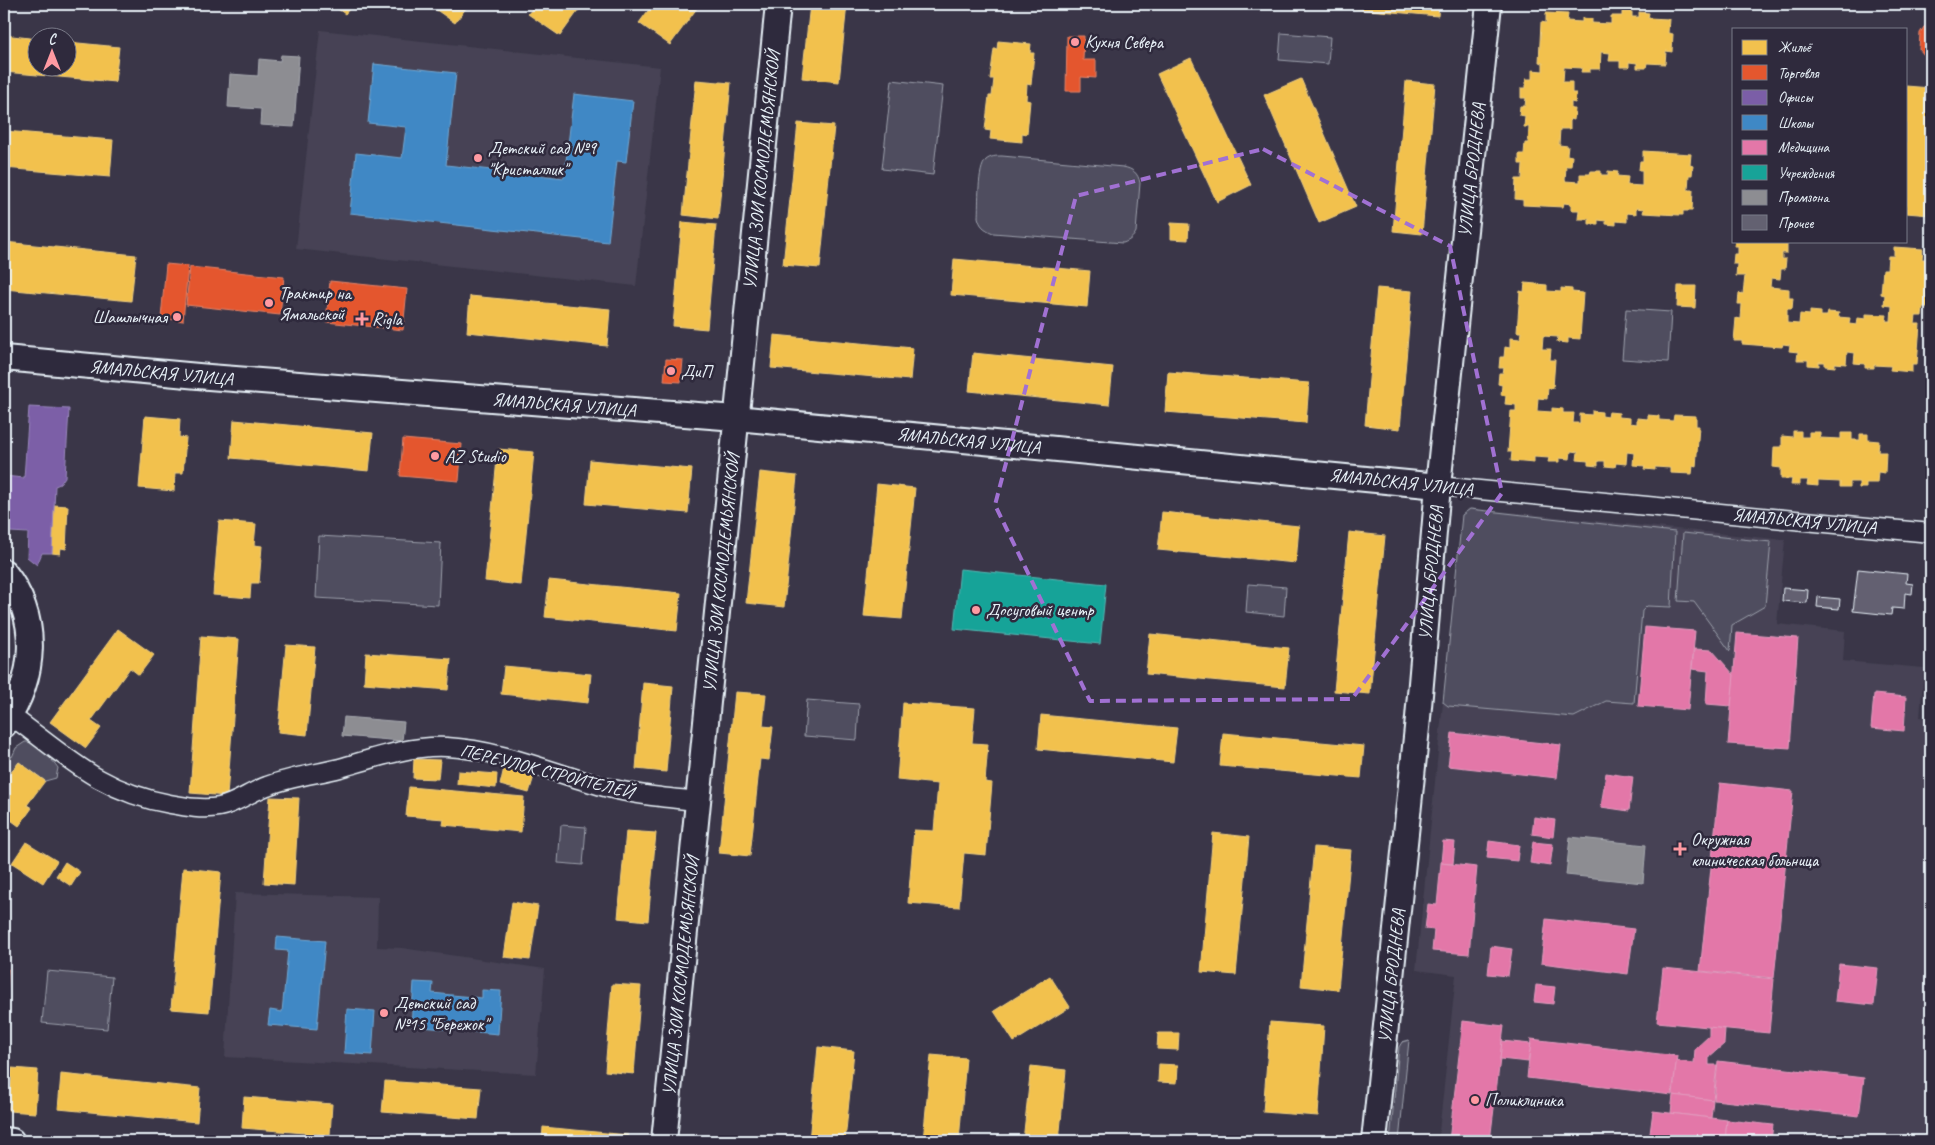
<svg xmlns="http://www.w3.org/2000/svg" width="1935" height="1145" font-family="Caveat,sans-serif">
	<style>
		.built { fill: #464354 }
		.green { fill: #504e5f; stroke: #9ca0ac }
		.homes { fill: #f2c14e; stroke: #efcf81 }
		.shops { fill: #e4572e; stroke: #e5856b }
		.offices { fill: #7b5ea7; stroke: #9c8abf }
		.schools { fill: #3f88c5; stroke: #72a8d4 }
		.health { fill: #e377a8; stroke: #e49cc0 }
		.public { fill: #17a398; stroke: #56bab5 }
		.industry { fill: #8d8d92; stroke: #a8abb1 }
		.building { fill: #636171; stroke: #e8f1f8 }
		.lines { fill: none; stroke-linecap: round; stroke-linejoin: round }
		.street-casing { stroke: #e8f1f8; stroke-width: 21 }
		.secondary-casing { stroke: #e8f1f8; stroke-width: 28 }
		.street { stroke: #2f2a3d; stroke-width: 18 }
		.secondary { stroke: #2f2a3d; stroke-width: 24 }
		.marked { fill: none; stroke: #a171d3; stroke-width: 4; stroke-dasharray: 10 6; stroke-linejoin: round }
		.poi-dot { fill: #ff9aa2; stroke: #2f2a3d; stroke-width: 2 }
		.labels { text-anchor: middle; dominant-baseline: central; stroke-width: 5; stroke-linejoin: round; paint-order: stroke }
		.poi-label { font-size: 18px; fill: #e8f1f8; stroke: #2f2a3d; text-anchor: start }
		.street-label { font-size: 18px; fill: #e8f1f8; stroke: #2f2a3d }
	</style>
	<rect width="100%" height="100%" fill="#3a3648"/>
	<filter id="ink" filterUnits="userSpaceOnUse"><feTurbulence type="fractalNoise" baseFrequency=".02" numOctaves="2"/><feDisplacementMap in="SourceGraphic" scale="10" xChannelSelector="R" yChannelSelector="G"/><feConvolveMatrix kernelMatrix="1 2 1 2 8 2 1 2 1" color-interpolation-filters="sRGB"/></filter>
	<g filter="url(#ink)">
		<g class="built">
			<path d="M320 30 660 67 636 286 296 249Z"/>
			<path d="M1469 508 1785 540 1777 624 1845 631 1843 661 1924 668 1920 717 1931 719V1116L1929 1141H1438L1456 975 1416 970 1462 514Z"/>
			<path d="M235 893 378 897 377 947 402 948 545 969 536 1074 225 1057Z"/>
		</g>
		<g class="green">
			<path d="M1281 33 1330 37 1328 64 1279 60Z"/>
			<path d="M892 80 943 86 933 175 882 169Z"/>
			<path d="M1002 156 1123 167C1133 169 1138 173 1140 183L1136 232C1133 238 1129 241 1123 243L993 233C984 229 980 226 978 217 979 204 977 169 986 160 991 156 996 156 1002 156Z"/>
			<path d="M1626 309 1671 312 1668 362 1622 359Z"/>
			<path d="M1470 509 1675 532 1671 607 1647 606 1642 611 1634 703 1606 701 1574 717 1448 706 1443 702 1462 515Z"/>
			<path d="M1683 533 1771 542 1765 606 1732 625 1730 651 1694 602 1678 601Z"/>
			<path d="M319 536 441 543 438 605 316 598Z"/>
			<path d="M1248 584 1286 587 1284 616 1246 612Z"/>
			<path d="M807 700 859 704 857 740 804 736Z"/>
			<path d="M25 742C36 741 52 759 58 768L56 778 45 781 19 762 4 782V754L12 757 16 748Z"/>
			<path d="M561 825 586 827 583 865 558 863Z"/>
			<path d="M47 971 112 977 107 1029 42 1023Z"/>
			<path d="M1409 1040 1399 1141H1390L1399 1047 1402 1042Z"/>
		</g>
		<g class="homes">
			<path d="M331 4H353L345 14Z"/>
			<path d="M428 4H469L455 23Z"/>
			<path d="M536 4H583L560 36 528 14Z"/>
			<path d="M653 4H700L670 45 639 23Z"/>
			<path d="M810 4H847L839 82 802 78Z"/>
			<path d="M1300 4H1439L1438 16Z"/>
			<path d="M1622 12H1632V17H1639V12L1649 13 1648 18 1669 19 1668 33 1673 34 1672 52 1666 51 1665 64 1647 63 1646 68H1637V63L1629 62V67H1620V61H1609L1610 53 1601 52 1600 69H1590V72H1581L1582 68 1564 67 1563 82H1572V93H1576L1575 103 1571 102V109H1575L1574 120 1570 119V129H1560L1559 145 1568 146 1567 155 1572 156 1571 166H1566L1565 181 1580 182V174H1590L1591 171H1601V175H1608V171L1618 172 1617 176 1628 177 1627 185 1642 186V170H1639L1640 161H1643V151L1691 154 1690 165 1693 166 1692 175H1689L1688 190H1693L1692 211H1683V215H1679L1643 213 1644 209 1636 208V214L1627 213V222L1616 221V225L1606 224V221L1598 220V224H1589V219H1578L1579 210H1571V204L1564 203 1563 207 1523 205V200L1515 199 1516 179H1522L1523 164H1519V154H1524L1525 143H1528L1529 127H1524L1525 116 1519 115 1520 106H1525L1526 98H1521V88H1526V79H1532V70L1543 71V63L1539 62 1541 22 1546 23V13L1568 14 1567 21 1582 22V18L1592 19V23L1611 24V16H1622Z"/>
			<path d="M4 35 38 39V68H68V42L119 47 115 82 4 72Z"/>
			<path d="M998 41 1031 44 1030 53H1034L1031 85 1027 84 1026 100 1030 101 1027 134 1022 133V142L990 139 991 131 985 130 989 96H992L994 79H990L994 49H997Z"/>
			<path d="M1191 58 1251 185 1217 202 1157 74Z"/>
			<path d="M1301 79 1356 207 1319 223 1264 95Z"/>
			<path d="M696 80 731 83 718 219 683 215Z"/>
			<path d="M1406 81 1435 84 1422 234 1393 231Z"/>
			<path d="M1906 86 1931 88 1930 215 1906 213Z"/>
			<path d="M798 123 834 126 820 268 783 265Z"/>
			<path d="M4 131 113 140 110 177 4 168Z"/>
			<path d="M682 222 716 225 707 329 673 326Z"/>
			<path d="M1171 223 1189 224 1188 240 1171 239Z"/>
			<path d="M1735 241 1787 242V253H1782V259H1786L1785 269H1781L1780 279 1771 278 1770 287 1789 289V298H1793L1792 309H1787V323L1799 324 1800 314 1810 315V311L1821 312V316H1827L1828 312 1839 313 1838 317 1850 318 1849 324 1857 325 1858 318 1866 319V314L1887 315 1886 321H1891L1892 306 1884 305 1885 295 1881 294 1883 269H1887L1888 256H1894V247L1923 249 1922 259H1931V298L1930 307H1923L1922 316H1916L1915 324H1920L1917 364H1912V372L1890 370 1891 366 1874 365V368H1865V364L1854 363 1855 353 1847 352 1846 364 1835 363V367L1825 366V362H1819V366L1808 365V360H1797L1798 352 1789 351 1790 345 1783 344 1782 347 1742 344V341H1734L1736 318 1741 319 1742 304H1738L1739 293 1743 294 1745 276H1736L1737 264H1733L1734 254H1738V246H1734Z"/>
			<path d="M4 242 136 255 131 301 4 289Z"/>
			<path d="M954 259 1090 271 1087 307 951 295Z"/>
			<path d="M1525 283 1547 285V291L1561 292V288L1572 289V292L1583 293 1580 339 1568 338V343L1557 342 1558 337 1543 336 1542 349H1551L1550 360H1555L1553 388H1548L1547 399 1538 398 1537 411 1552 412V408L1563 409V413H1574L1573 423H1580V414L1592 415V411L1602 412V416L1608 417 1609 412 1619 413V417L1630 418V423L1637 424V418L1648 419V415L1659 416V420L1673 421 1674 415 1696 416V426H1699L1696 467 1693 466 1692 474 1670 473V468L1655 467V470L1644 469 1645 466 1633 465 1634 453 1627 452 1626 464 1616 463 1615 467 1605 466V461H1598V466L1588 465V461L1577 460 1578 452 1571 451 1570 459 1559 458V462H1548L1549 458 1534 457V463L1511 461 1512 452H1508L1511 411H1516V405L1505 404 1506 396 1501 395 1502 385 1498 384 1499 373H1503L1504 368H1499L1500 357H1504L1505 347 1510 348V338L1520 339 1521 332H1517L1520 291 1524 292Z"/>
			<path d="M1678 286H1696L1695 308 1677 307Z"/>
			<path d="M1377 288 1412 291 1400 429 1365 425Z"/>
			<path d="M470 296 610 309 607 346 467 332Z"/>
			<path d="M774 335 913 348 910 380 771 368Z"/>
			<path d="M973 353 1113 367 1109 405 969 391Z"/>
			<path d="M1168 372 1309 383 1306 423 1165 412Z"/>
			<path d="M145 416 180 419 179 437 186 438 183 473H175L174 491 139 488Z"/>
			<path d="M234 420 373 433 369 471 231 458Z"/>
			<path d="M1793 431H1801V437H1809V432H1820V438L1841 439V433H1852V440H1860V434H1868V440L1879 441 1878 452H1886L1885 473 1878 472 1877 483H1866V488H1859V482H1850V487H1840V482L1818 481V486L1807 485 1808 480H1800V485H1791L1792 479H1781V468L1773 467 1774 447H1782V436L1793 437Z"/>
			<path d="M498 449 534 452 521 585 485 581Z"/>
			<path d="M590 460 692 469 688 513 586 504Z"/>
			<path d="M760 472 797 476 784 607 746 603Z"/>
			<path d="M877 484 915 488 902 619 864 616Z"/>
			<path d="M54 505 68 506 66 549 61 548 60 554 52 553Z"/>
			<path d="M1162 512 1299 526 1296 563 1158 550Z"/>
			<path d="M219 521 256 524 254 545 262 546 259 583H251L250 598 213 595Z"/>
			<path d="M1349 532 1385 536 1370 694 1334 691Z"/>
			<path d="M549 580 681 593 677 631 545 617Z"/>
			<path d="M118 629 154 655 139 675 130 668 91 721 101 728 86 748 50 722Z"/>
			<path d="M1150 634 1289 648 1285 687 1146 674Z"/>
			<path d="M201 636 239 639 227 796 190 793Z"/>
			<path d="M286 645 315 647 307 735 278 732Z"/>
			<path d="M366 653 451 659 448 690 364 683Z"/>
			<path d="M504 666 591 674 588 703 501 694Z"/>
			<path d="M643 683 673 686 666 772 636 769Z"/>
			<path d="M735 692 766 694 763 726 773 727 769 760 760 759 750 856 719 853Z"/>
			<path d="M903 703 975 708 972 743 988 744 985 782 992 783 986 855 964 853 959 907 908 903 914 830 934 831 938 784 897 780Z"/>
			<path d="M1041 715 1177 728 1173 762 1038 749Z"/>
			<path d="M1223 733 1364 746 1361 778 1220 766Z"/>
			<path d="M414 759 440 760 438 779 413 778Z"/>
			<path d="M19 762 45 781 27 805 32 808 19 826 4 815V782Z"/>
			<path d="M504 768 534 776 529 793 500 785Z"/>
			<path d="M458 771 497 774 496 788 457 784Z"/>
			<path d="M409 787 524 797 521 832 443 825 444 819 406 816Z"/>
			<path d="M270 797 299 798 294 885 264 883Z"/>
			<path d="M626 831 656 833 648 921 618 918Z"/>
			<path d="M1213 833 1249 837 1236 975 1201 972Z"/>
			<path d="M26 842 57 861 43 883 12 863Z"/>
			<path d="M1314 847 1351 850 1338 990 1301 986Z"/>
			<path d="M65 862 80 872 71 886 56 876Z"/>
			<path d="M183 868 221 872 209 1012 171 1009Z"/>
			<path d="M512 902 538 906 530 960 504 957Z"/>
			<path d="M1050 976 1070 1007 1014 1042 994 1011Z"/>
			<path d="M612 984 641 986 634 1074 605 1071Z"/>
			<path d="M1270 1022 1324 1026 1318 1116 1263 1112Z"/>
			<path d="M1158 1033H1179L1178 1050 1157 1049Z"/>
			<path d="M818 1047 854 1051 845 1141H809Z"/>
			<path d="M931 1055 966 1058 959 1141H923Z"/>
			<path d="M1159 1064 1178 1065 1177 1083 1158 1082Z"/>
			<path d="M1031 1066 1066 1070 1059 1141H1023Z"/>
			<path d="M12 1068 38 1070 35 1113 9 1111Z"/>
			<path d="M61 1074 200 1088 197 1122 58 1109Z"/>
			<path d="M385 1081 481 1088 478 1119 382 1112Z"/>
			<path d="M244 1097 332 1104 330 1135 242 1128Z"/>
			<path d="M543 1127 628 1135 627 1141H542Z"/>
		</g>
		<g class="shops">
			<path d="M1927 25H1931V56H1925L1919 49 1920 33 1924 27Z"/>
			<path d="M1067 36H1084L1083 60H1096V78L1081 77V91H1066Z"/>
			<path d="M166 264 188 266 183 321 161 318Z"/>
			<path d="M190 267 284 277 280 315 186 305Z"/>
			<path d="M330 281 407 289 403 330 326 322Z"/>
			<path d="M666 359 683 360 681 382 664 381Z"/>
			<path d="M403 439 462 444 459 481 400 476Z"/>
			<path d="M4 968 8 969 4 1024Z"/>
		</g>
		<path class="offices" d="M29 407 69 409 65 477 60 484 55 486 52 553H42L37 565 27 557 28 533 10 532 11 516H4V476L24 478Z"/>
		<g class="schools">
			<path d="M374 64 456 73 446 165 564 178 574 94 633 101 626 162 617 161 608 242 350 213 356 153 402 158 406 127 368 123Z"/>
			<path d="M277 937 325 941 317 1029 268 1025 270 1010 282 1012 288 951 276 950Z"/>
			<path d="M414 982 433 983 432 993 482 998V990L501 991 498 1034 411 1026Z"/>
			<path d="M347 1009 375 1011 372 1055 344 1053Z"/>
		</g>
		<g class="health">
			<path d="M1645 627 1695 631 1688 710 1638 706Z"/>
			<path d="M1737 633 1798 638 1790 748 1728 744Z"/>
			<path d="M1694 649 1712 650 1734 675 1731 706 1706 704 1708 671 1692 669Z"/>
			<path d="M1874 694 1906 697 1904 731 1871 728Z"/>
			<path d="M1452 733 1561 745 1557 778 1448 766Z"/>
			<path d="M1606 773 1633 777 1629 811 1601 807Z"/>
			<path d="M1720 783 1793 791 1774 978 1700 971Z"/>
			<path d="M1931 793V822H1928Z"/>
			<path d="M1534 817 1555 820 1553 837 1532 834Z"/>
			<path d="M1443 841 1455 842 1453 864 1441 863Z"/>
			<path d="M1489 841 1519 845 1517 861 1487 858Z"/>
			<path d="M1533 842 1553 844 1550 866 1530 863Z"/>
			<path d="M1441 863 1477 867 1469 954 1432 951 1434 930 1425 929 1428 904 1437 905Z"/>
			<path d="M1546 919 1634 929 1628 974 1541 963Z"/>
			<path d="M1491 946 1512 949 1508 976 1488 974Z"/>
			<path d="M1839 964 1878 968 1874 1005 1835 1001Z"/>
			<path d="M1663 968 1774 979 1769 1033 1657 1022Z"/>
			<path d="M1536 985 1555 987 1553 1004 1534 1002Z"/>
			<path d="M1463 1021 1504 1026 1490 1141H1449Z"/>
			<path d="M1709 1027 1725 1029 1724 1044 1709 1057V1065H1717L1713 1100 1673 1095 1676 1061 1694 1063 1695 1049 1709 1036Z"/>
			<path d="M1531 1039 1677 1056 1672 1095 1527 1078Z"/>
			<path d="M1502 1041 1531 1044 1528 1062 1500 1059Z"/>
			<path d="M1718 1061 1864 1078 1859 1116 1714 1100Z"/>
			<path d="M1673 1095 1713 1100 1711 1118 1671 1113Z"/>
			<path d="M1653 1111 1727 1120 1725 1141H1649Z"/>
			<path d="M1727 1120 1773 1125 1771 1141H1725Z"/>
		</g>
		<path class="public" d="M960 569 1106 584 1100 644 954 629Z"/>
		<g class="industry">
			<path d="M281 55 299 56 294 127 260 125 261 109 228 107 230 74 258 76 259 59 280 61Z"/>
			<path d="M344 717 404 722 402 741 342 736Z"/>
			<path d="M1570 837 1646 845 1643 883 1566 875Z"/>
		</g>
		<g class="building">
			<path d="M1858 569 1907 574 1906 583 1913 584 1912 594 1905 593 1904 609 1892 608 1891 615 1853 611Z"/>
			<path d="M1783 588 1808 590 1807 603 1782 601Z"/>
			<path d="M1818 597 1840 599 1839 609 1817 607Z"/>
		</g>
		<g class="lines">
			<defs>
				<g id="street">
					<path id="s1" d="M1438 486 1931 533"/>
					<path d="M10 715C65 755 100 792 170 804 186 807 203 810 219 807 236 804 250 792 267 786 290 777 316 774 340 768 374 758 412 745 447 747 502 750 553 773 605 787 635 795 667 798 698 801"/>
				</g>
				<g id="secondary">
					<path id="s2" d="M4 358 209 377 736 418 1438 486"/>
					<path d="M4 572C41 619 36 677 4 725"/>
					<path d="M4 1140 12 1141"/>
					<path id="s3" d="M664 1141 778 4"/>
					<path id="s4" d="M1374 1141 1418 718 1438 486 1489 4"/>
				</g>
			</defs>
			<use href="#street" class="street-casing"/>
			<use href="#secondary" class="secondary-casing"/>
			<use href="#street" class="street"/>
			<use href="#secondary" class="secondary"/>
		</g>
	</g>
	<path class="marked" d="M1263 149 1450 246 1502 493 1352 699 1090 701 995 505 1076 196Z"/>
	<g class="poi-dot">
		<circle cx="1075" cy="42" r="5"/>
		<circle cx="478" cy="158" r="5"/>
		<circle cx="269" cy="303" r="5"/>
		<circle cx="177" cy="317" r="5"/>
		<path d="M359.5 311.5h5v5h5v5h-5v5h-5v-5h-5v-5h5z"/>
		<circle cx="671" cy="371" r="5"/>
		<circle cx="435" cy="456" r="5"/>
		<circle cx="976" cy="610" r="5"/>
		<path d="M1677.5 841.5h5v5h5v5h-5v5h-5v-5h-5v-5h5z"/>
		<circle cx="384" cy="1013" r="5"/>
		<circle cx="1475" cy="1100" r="5"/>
	</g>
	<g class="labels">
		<g class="poi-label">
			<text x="1085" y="42">Кухня Севера</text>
			<text x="488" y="148">Детский сад №9<tspan x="488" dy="21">"Кристаллик"</tspan></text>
			<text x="279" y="293">Трактир на<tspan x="279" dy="21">Ямальской</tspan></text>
			<text x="167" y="317" text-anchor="end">Шашлычная</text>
			<text x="372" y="319">Rigla</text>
			<text x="681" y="371">ДиП</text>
			<text x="445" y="456">AZ Studio</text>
			<text x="986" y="610">Досуговый центр</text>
			<text x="1691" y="839">Окружная<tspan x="1691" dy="21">клиническая больница</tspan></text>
			<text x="394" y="1003">Детский сад<tspan x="394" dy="21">№15 "Бережок"</tspan></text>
			<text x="1485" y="1100">Поликлиника</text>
		</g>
		<g class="street-label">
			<text stroke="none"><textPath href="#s4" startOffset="976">УЛИЦА БРОДНЕВА</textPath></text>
			<text stroke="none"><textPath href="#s3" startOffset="976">УЛИЦА ЗОИ КОСМОДЕМЬЯНСКОЙ</textPath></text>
			<text stroke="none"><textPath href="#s2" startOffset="158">ЯМАЛЬСКАЯ УЛИЦА</textPath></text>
			<text stroke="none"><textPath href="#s2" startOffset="562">ЯМАЛЬСКАЯ УЛИЦА</textPath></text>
			<text stroke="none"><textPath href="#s2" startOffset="968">ЯМАЛЬСКАЯ УЛИЦА</textPath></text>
			<text transform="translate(1401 482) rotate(6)">ЯМАЛЬСКАЯ УЛИЦА</text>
			<text stroke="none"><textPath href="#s1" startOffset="368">ЯМАЛЬСКАЯ УЛИЦА</textPath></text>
			<text stroke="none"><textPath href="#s3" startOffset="571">УЛИЦА ЗОИ КОСМОДЕМЬЯНСКОЙ</textPath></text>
			<text stroke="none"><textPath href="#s4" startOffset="571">УЛИЦА БРОДНЕВА</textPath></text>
			<text transform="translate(547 771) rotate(14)">ПЕРЕУЛОК СТРОИТЕЛЕЙ</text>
			<text stroke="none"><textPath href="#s3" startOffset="166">УЛИЦА ЗОИ КОСМОДЕМЬЯНСКОЙ</textPath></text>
			<text stroke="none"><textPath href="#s4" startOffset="166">УЛИЦА БРОДНЕВА</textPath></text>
		</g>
	</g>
	<rect width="1935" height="1145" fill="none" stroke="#2f2a3d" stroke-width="20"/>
	<rect x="10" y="10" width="1915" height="1125" fill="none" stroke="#e8f1f8" stroke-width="2" filter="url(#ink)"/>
	<rect x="1732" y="28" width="175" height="215" fill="#2f2a3d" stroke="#797a88"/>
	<rect x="1742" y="40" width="25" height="15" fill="#f2c14e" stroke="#797a88"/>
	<text x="1778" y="52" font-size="15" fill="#e8f1f8">Жильё</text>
	<rect x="1742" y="65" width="25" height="15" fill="#e4572e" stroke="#797a88"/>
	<text x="1778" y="78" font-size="15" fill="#e8f1f8">Торговля</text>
	<rect x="1742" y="90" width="25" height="15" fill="#7b5ea7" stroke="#797a88"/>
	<text x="1778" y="102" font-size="15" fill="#e8f1f8">Офисы</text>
	<rect x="1742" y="115" width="25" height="15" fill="#3f88c5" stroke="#797a88"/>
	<text x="1778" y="128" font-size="15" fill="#e8f1f8">Школы</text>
	<rect x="1742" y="140" width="25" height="15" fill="#e377a8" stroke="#797a88"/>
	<text x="1778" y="152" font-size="15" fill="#e8f1f8">Медицина</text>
	<rect x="1742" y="165" width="25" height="15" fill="#17a398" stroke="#797a88"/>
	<text x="1778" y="178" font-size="15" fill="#e8f1f8">Учреждения</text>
	<rect x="1742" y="190" width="25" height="15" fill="#8d8d92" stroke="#797a88"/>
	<text x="1778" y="202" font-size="15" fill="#e8f1f8">Промзона</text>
	<rect x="1742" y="215" width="25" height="15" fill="#636171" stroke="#797a88"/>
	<text x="1778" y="228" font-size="15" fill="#e8f1f8">Прочее</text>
	<g transform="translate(52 52)"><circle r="24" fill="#2f2a3d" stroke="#797a88"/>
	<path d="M0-4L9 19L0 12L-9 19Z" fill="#ff9aa2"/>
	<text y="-8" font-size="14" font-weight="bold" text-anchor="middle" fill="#e8f1f8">С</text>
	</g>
</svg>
